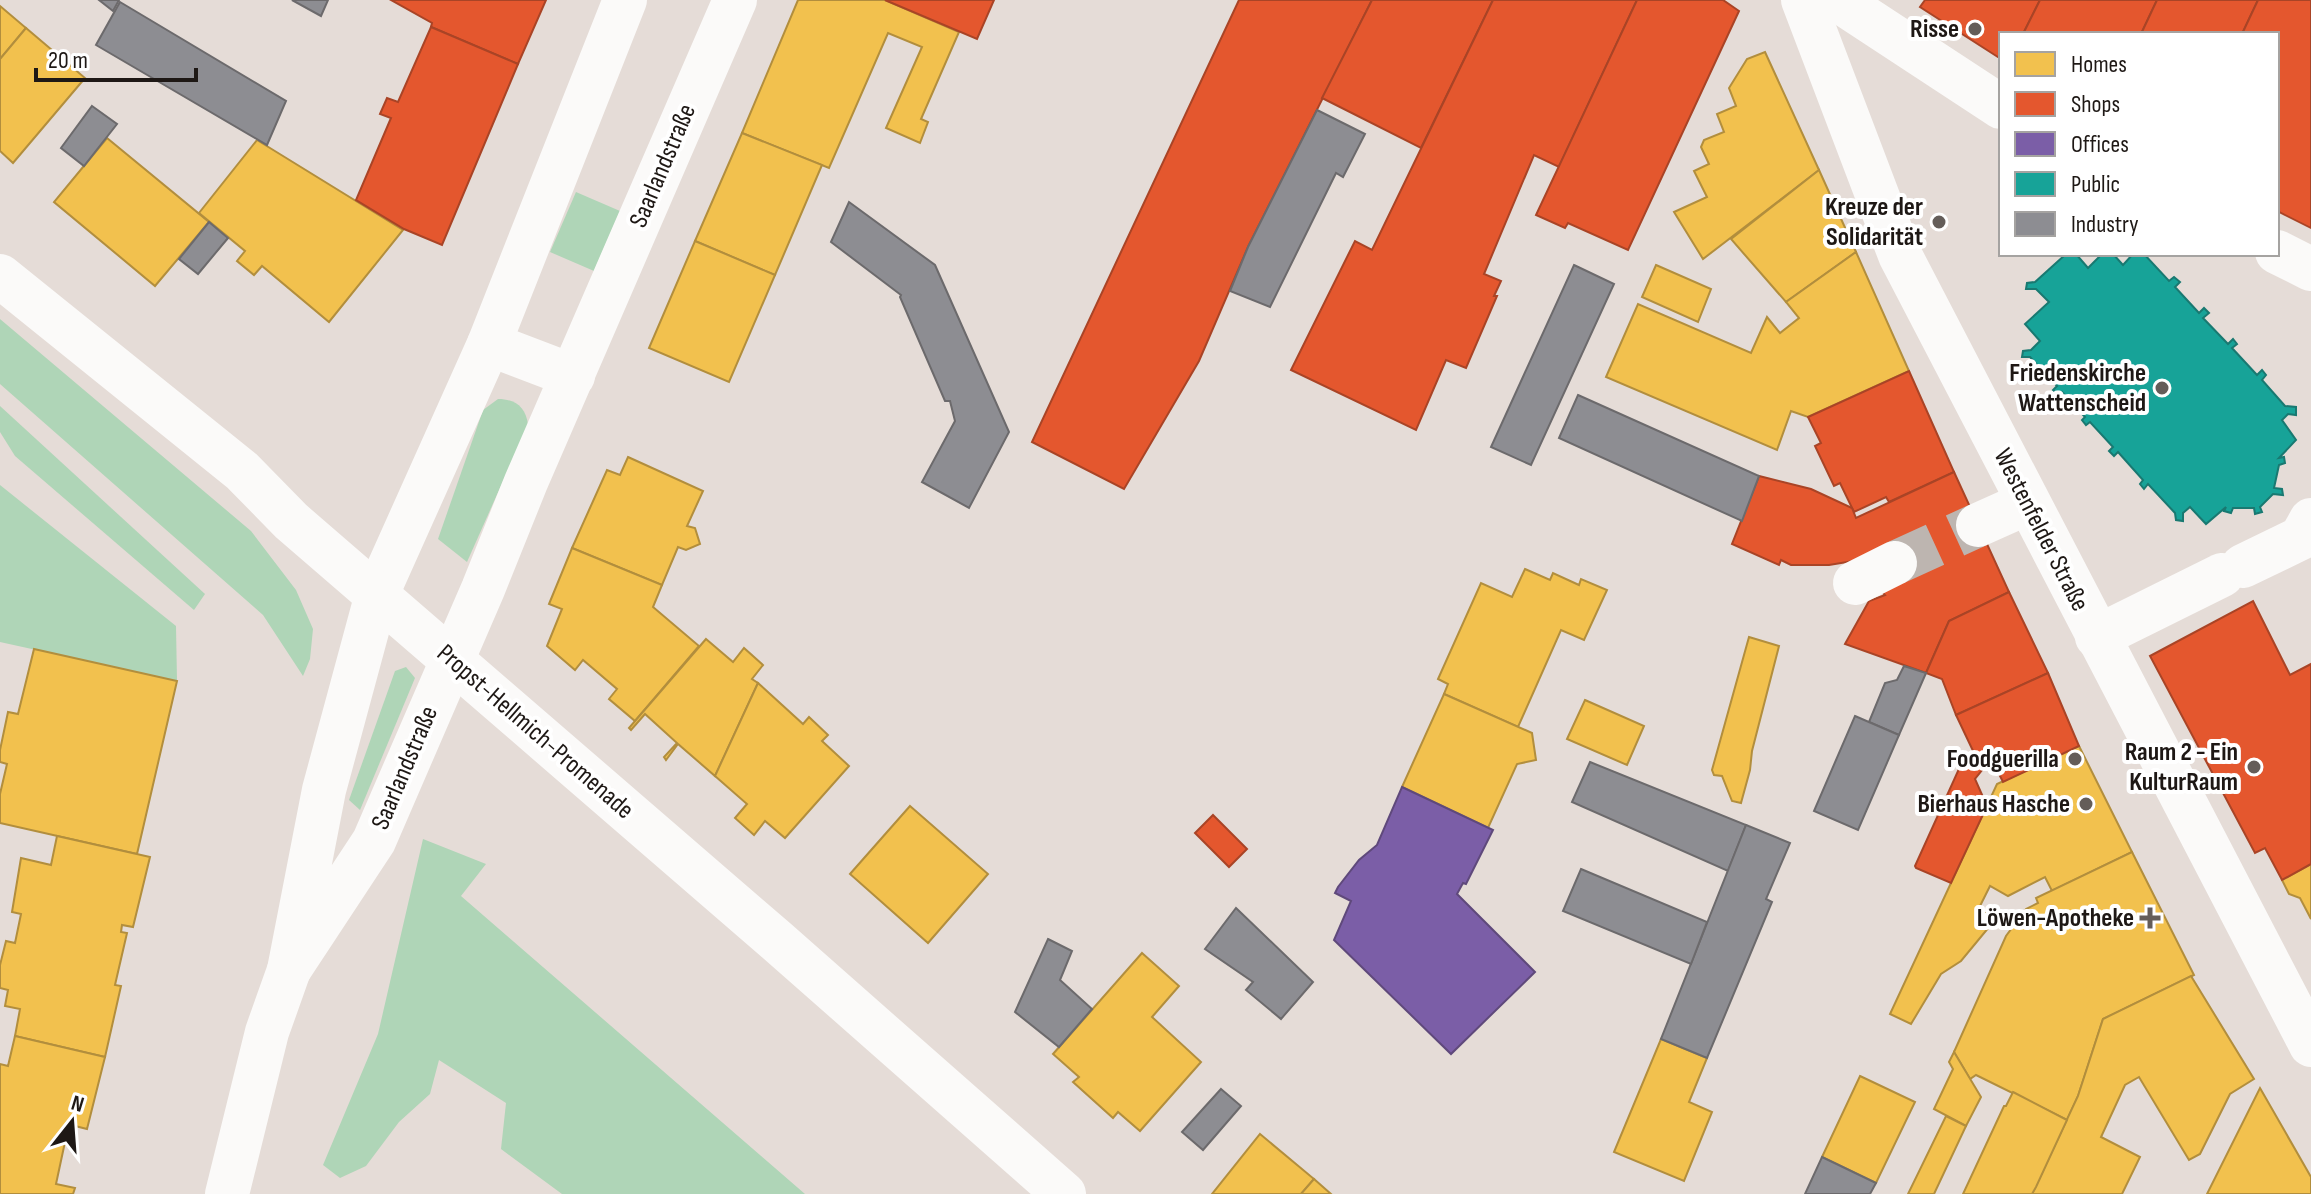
<svg xmlns="http://www.w3.org/2000/svg" width="2311" height="1194" font-family="'Sofia Sans Condensed',sans-serif">
	<style>
		.green { fill: #afd5b7 }
		.homes { fill: #f2c14e; stroke: #b28e3d; stroke-width: 2 }
		.shops { fill: #e4572e; stroke: #a94426; stroke-width: 2 }
		.offices { fill: #7b5ea7; stroke: #5f497b; stroke-width: 2 }
		.public { fill: #17a398; stroke: #197971; stroke-width: 2 }
		.industry { fill: #8d8d92; stroke: #6c6a6c; stroke-width: 2 }
		.lines { fill: none; stroke-linecap: round; stroke-linejoin: round }
		.minor-tunnel { stroke: #bdb5b0; stroke-width: 44; stroke-dasharray: 44 22; stroke-linecap: butt }
		.minor { stroke: #fbfaf9; stroke-width: 44 }
		.poi-dot { fill: #645d59; stroke: #fff; stroke-width: 3 }
		.labels { text-anchor: middle; dominant-baseline: central; stroke-width: 8; stroke-linejoin: round; paint-order: stroke }
		.poi-label { font-size: 26px; font-weight: bold; fill: #1e1815; stroke: #fff; text-anchor: end }
		.street-label { font-size: 26px; fill: #1e1815; stroke: #fff }
	</style>
	<rect width="100%" height="100%" fill="#e5dcd7"/>
	<g class="green">
		<path d="M576 192 620 211 594 271 550 252Z"/>
		<path d="M0 319 251 531 296 590 313 629 310 659 303 676 263 615 0 384Z"/>
		<path d="M498 399C515 399 526 407 528 425L467 562 438 539 483 410Z"/>
		<path d="M0 406 205 594 194 610 15 456 0 432Z"/>
		<path d="M0 485 176 626 177 681 0 642Z"/>
		<path d="M406 667 415 678 360 810 349 800 395 671Z"/>
		<path d="M423 839 486 864 461 896 805 1194H562L501 1149 506 1103 439 1060 430 1094 399 1122 366 1166 340 1178 323 1165 378 1034Z"/>
	</g>
	<g class="homes">
		<path d="M798 0H885L959 32 921 119 928 122 920 143 886 128 922 47 888 33 829 168 742 133Z"/>
		<path d="M0 6 26 28 0 59Z"/>
		<path d="M26 28 85 78 13 163 0 151V59Z"/>
		<path d="M1765 52 1819 170 1703 259 1674 212 1707 197 1694 171 1709 164 1701 147 1704 140 1724 132 1717 114 1736 106 1729 88 1747 59Z"/>
		<path d="M742 133 822 165 775 275 695 241Z"/>
		<path d="M107 138 209 222 155 286 54 202Z"/>
		<path d="M257 140 403 230 329 322 262 266 254 275 237 261 245 251 199 213Z"/>
		<path d="M1819 170 1856 252 1786 302 1731 239Z"/>
		<path d="M695 241 775 275 729 382 649 348Z"/>
		<path d="M1856 252 1909 371 1808 417 1791 411 1777 450 1606 377 1638 304 1751 353 1767 317 1780 333 1799 318 1786 302Z"/>
		<path d="M1656 265 1711 289 1698 322 1642 297Z"/>
		<path d="M628 457 703 491 687 526 695 528 700 544 686 550 678 547 662 585 572 548 607 470 620 475Z"/>
		<path d="M572 548 662 585 653 607 699 646 635 721 609 699 617 689 583 660 575 670 547 646 562 609 549 604Z"/>
		<path d="M1525 569 1550 580 1553 573 1579 585 1581 579 1607 590 1584 640 1561 630 1518 727 1444 694 1448 684 1438 679 1481 583 1512 597Z"/>
		<path d="M1749 637 1779 646 1752 751 1750 770 1741 803 1732 801 1722 776 1714 775 1712 770Z"/>
		<path d="M706 639 733 662 744 648 763 665 752 679 758 683 715 776 678 744 666 760 664 757 677 743 645 714 631 730 629 728Z"/>
		<path d="M34 649 177 681 137 854 0 823V794L7 764 0 762V750L8 712 18 714Z"/>
		<path d="M758 683 803 724 809 717 828 735 822 741 849 766 785 838 765 821 754 835 735 818 747 804 715 776Z"/>
		<path d="M1444 694 1532 733 1536 760 1517 764 1488 828 1402 787Z"/>
		<path d="M1585 700 1644 726 1627 765 1567 739Z"/>
		<path d="M2079 746 2132 852 2052 891 2045 877 2008 896 1990 886 1979 908 1994 921 1961 961 1941 974 1911 1024 1890 1014 1997 784Z"/>
		<path d="M910 806 988 874 928 943 850 874Z"/>
		<path d="M57 836 150 857 133 927 122 925 121 932 127 933 115 985 121 986 105 1057 15 1036 20 1009 5 1006 8 990 0 988V965L6 941 15 943 21 914 12 912 21 858 51 865Z"/>
		<path d="M2132 852 2194 975 2103 1019 2078 1096 2067 1120 1976 1075 1970 1079 1954 1052 2006 936 2026 909 2038 903 2036 898Z"/>
		<path d="M2311 864V919L2300 898 2289 894 2282 880Z"/>
		<path d="M1142 953 1179 986 1152 1017 1201 1062 1140 1131 1118 1112 1113 1118 1073 1082 1079 1077 1053 1054Z"/>
		<path d="M2191 976 2254 1079 2230 1094 2200 1154 2189 1160 2139 1077 2125 1085 2101 1137 2140 1157 2122 1194H2032L2078 1096 2103 1019Z"/>
		<path d="M15 1036 105 1057 87 1129 75 1126 71 1143 65 1142 56 1184 75 1188 73 1194H0V1064L8 1066Z"/>
		<path d="M1661 1039 1707 1058 1689 1102 1712 1112 1684 1181 1614 1152Z"/>
		<path d="M1954 1052 1981 1097 1966 1126 1934 1109 1953 1069 1949 1062Z"/>
		<path d="M1860 1076 1915 1102 1876 1183 1822 1157Z"/>
		<path d="M2260 1088 2311 1177V1194H2207Z"/>
		<path d="M2013 1092 2067 1120 2036 1187 2032 1194H1963L2004 1106H2006Z"/>
		<path d="M1946 1116 1966 1126 1934 1194H1908Z"/>
		<path d="M1260 1134 1314 1179 1301 1194H1212Z"/>
		<path d="M1314 1179 1331 1194H1301Z"/>
	</g>
	<g class="shops">
		<path d="M391 0H546L518 64 431 27 432 23Z"/>
		<path d="M885 0H994L977 39Z"/>
		<path d="M1239 0H1372L1248 247 1199 361 1124 489 1032 442Z"/>
		<path d="M1372 0H1493L1421 148 1322 98Z"/>
		<path d="M1493 0H1637L1559 167 1534 155 1484 274 1501 281 1494 296H1497L1466 368 1446 360 1416 430 1291 370 1355 241 1372 250Z"/>
		<path d="M1637 0H1723L1739 11 1628 250 1568 223 1565 228 1536 215Z"/>
		<path d="M1925 0H2040L2023 34H2001V59L1920 7Z"/>
		<path d="M2040 0H2157L2141 34H2023Z"/>
		<path d="M2157 0H2258L2242 34H2141Z"/>
		<path d="M2258 0H2311V228L2277 211V34H2242Z"/>
		<path d="M431 27 518 64 442 245 404 229 356 200 391 118 380 114 387 98 398 102Z"/>
		<path d="M1909 371 1954 472 1889 502 1886 497 1854 512 1840 483 1834 486 1815 446 1821 443 1808 417Z"/>
		<path d="M1954 472 2009 592 1949 621 1926 673 1845 644 1869 601 1885 595 1853 561 1829 565H1791L1781 560 1779 565 1732 544 1759 476 1811 489 1852 508 1856 518Z"/>
		<path d="M2009 592 2048 673 1956 715 1942 679 1926 673 1949 621Z"/>
		<path d="M2253 601 2290 675 2311 664V864L2282 880 2265 848 2255 853 2150 656Z"/>
		<path d="M2048 673 2079 746 2003 782 1994 764 1983 769 1975 779 1987 806 1951 883 1916 868 1915 866 1963 760 1975 755 1956 715Z"/>
		<path d="M1213 815 1247 849 1229 867 1195 833Z"/>
	</g>
	<path class="offices" d="M1402 787 1493 830 1466 884 1463 883 1457 894 1535 972 1451 1054 1334 940 1351 901 1335 893 1338 887 1359 860 1377 845Z"/>
	<path class="public" d="M2066 254H2076L2088 268 2102 254H2113L2123 265 2133 254H2144L2169 281 2174 277 2180 282 2175 287 2199 313 2204 308 2209 313 2203 318 2228 344 2233 339 2237 344 2232 348 2257 375 2262 370 2266 375 2262 380 2285 406 2296 407V415L2288 414 2282 420 2296 440 2279 458 2284 457 2285 463 2279 465 2274 488 2282 489 2283 495 2273 494 2260 507 2262 512 2255 514 2254 508H2233L2231 513 2224 511 2226 507 2206 524 2190 507 2183 513V521L2176 520 2175 513 2148 484 2144 489 2140 484 2143 480 2118 452 2114 456 2109 451 2113 447 2090 422 2086 425 2082 420 2085 417 2062 392 2058 396 2053 390 2057 386 2030 357H2022L2023 351 2031 350 2040 341 2025 324 2049 302 2036 289H2026L2027 283 2035 282Z"/>
	<g class="industry">
		<path d="M99 0H119L113 11Z"/>
		<path d="M292 0H328L321 16Z"/>
		<path d="M120 2 286 101 267 145 96 45Z"/>
		<path d="M92 106 117 124 84 166 61 148Z"/>
		<path d="M1317 110 1365 134 1343 177 1336 173 1270 307 1230 291 1248 247Z"/>
		<path d="M849 202 935 265 1009 432 969 508 922 482 955 421 950 401H945L900 297 901 295 831 242Z"/>
		<path d="M209 222 228 238 198 274 179 259Z"/>
		<path d="M1574 265 1614 284 1531 465 1491 447Z"/>
		<path d="M1578 395 1759 476 1742 521 1559 438Z"/>
		<path d="M1904 666 1926 673 1899 735 1869 722 1885 683 1897 680Z"/>
		<path d="M1855 716 1899 735 1858 830 1814 811Z"/>
		<path d="M1590 762 1746 825 1728 871 1572 802Z"/>
		<path d="M1746 825 1790 843 1766 899 1772 902 1707 1058 1661 1039Z"/>
		<path d="M1581 869 1707 922 1691 964 1563 911Z"/>
		<path d="M1236 908 1313 982 1281 1019 1246 990 1253 982 1205 949Z"/>
		<path d="M1048 939 1072 951 1060 980 1092 1009 1059 1047 1015 1012Z"/>
		<path d="M1221 1089 1241 1106 1203 1150 1182 1132Z"/>
		<path d="M1822 1157 1876 1183 1870 1194H1805Z"/>
	</g>
	<g class="lines">
		<path class="minor-tunnel" d="M1895 563 1978 525"/>
		<g class="minor">
			<path d="M625 0 489 344 377 594 324 790 289 970 374 841 483 589 526 482 735 0"/>
			<path d="M1803 0 1900 255 2311 1045"/>
			<path d="M1838 0 2001 107"/>
			<path d="M2277 252 2311 269"/>
			<path d="M0 276 242 471 291 521 777 941 1064 1194"/>
			<path d="M489 344 573 376"/>
			<path d="M1978 525 2027 503"/>
			<path d="M2243 566 2301 538 2311 520"/>
			<path d="M1855 583 1895 563"/>
			<path d="M2097 637 2222 575"/>
			<path d="M227 1194 267 1032 289 970"/>
		</g>
	</g>
	<g class="poi-dot">
		<circle cx="1975" cy="29" r="8"/>
		<circle cx="1939" cy="222" r="8"/>
		<circle cx="2162" cy="388" r="8"/>
		<circle cx="2075" cy="759" r="8"/>
		<circle cx="2254" cy="767" r="8"/>
		<circle cx="2086" cy="804" r="8"/>
		<path d="M2146 906h8v8h8v8h-8v8h-8v-8h-8v-8h8z"/>
	</g>
	<g class="labels">
		<g class="poi-label">
			<text x="1959" y="29">Risse</text>
			<text x="1923" y="207">Kreuze der<tspan x="1923" dy="30">Solidarität</tspan></text>
			<text x="2146" y="373">Friedenskirche<tspan x="2146" dy="30">Wattenscheid</tspan></text>
			<text x="2238" y="752">Raum 2 - Ein<tspan x="2238" dy="30">KulturRaum</tspan></text>
			<text x="2059" y="759">Foodguerilla</text>
			<text x="2070" y="804">Bierhaus Hasche</text>
			<text x="2134" y="918">Löwen-Apotheke</text>
		</g>
		<g class="street-label">
			<text transform="translate(663 166) rotate(-67)">Saarlandstraße</text>
			<text transform="translate(2041 530) rotate(63)">Westenfelder Straße</text>
			<text transform="translate(535 732) rotate(41)">Propst-Hellmich-Promenade</text>
			<text transform="translate(405 768) rotate(-67)">Saarlandstraße</text>
		</g>
	</g>
	<rect x="1999" y="32" width="280" height="224" fill="#ffffff" stroke="#a5a3a1" stroke-width="2"/>
	<rect x="2015" y="52" width="40" height="24" fill="#f2c14e" stroke="#a5a3a1" stroke-width="2"/>
	<text x="2071" y="72" font-size="24" fill="#1e1815">Homes</text>
	<rect x="2015" y="92" width="40" height="24" fill="#e4572e" stroke="#a5a3a1" stroke-width="2"/>
	<text x="2071" y="112" font-size="24" fill="#1e1815">Shops</text>
	<rect x="2015" y="132" width="40" height="24" fill="#7b5ea7" stroke="#a5a3a1" stroke-width="2"/>
	<text x="2071" y="152" font-size="24" fill="#1e1815">Offices</text>
	<rect x="2015" y="172" width="40" height="24" fill="#17a398" stroke="#a5a3a1" stroke-width="2"/>
	<text x="2071" y="192" font-size="24" fill="#1e1815">Public</text>
	<rect x="2015" y="212" width="40" height="24" fill="#8d8d92" stroke="#a5a3a1" stroke-width="2"/>
	<text x="2071" y="232" font-size="24" fill="#1e1815">Industry</text>
	<g transform="translate(72 1122) rotate(17)" stroke="#ffffff" stroke-width="6" paint-order="stroke">
	<path d="M0-6L14 30L0 20L-14 30Z" fill="#1e1815"/>
	<text y="-12" font-size="22" font-weight="bold" text-anchor="middle" fill="#1e1815">N</text>
	</g>
	<path d="M36 68v12h160v-12" fill="none" stroke="#1e1815" stroke-width="4"/>
	<text x="48" y="68" font-size="24" fill="#1e1815" stroke="#ffffff" stroke-width="6" paint-order="stroke">20 m</text>
</svg>
